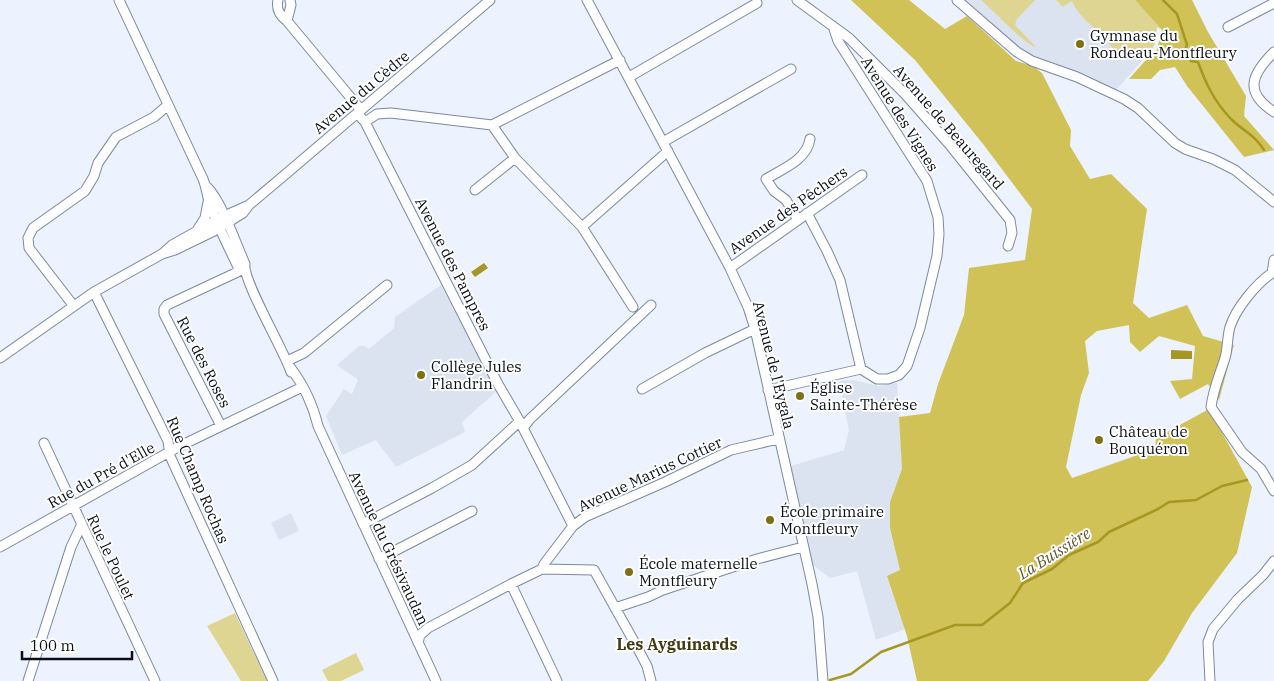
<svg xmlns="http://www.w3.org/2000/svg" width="1274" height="681" viewBox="0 0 1274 681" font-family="'IBM Plex Serif',serif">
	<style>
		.built { fill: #dbe3f0 }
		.green { fill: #ded592 }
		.forest { fill: #d1c257 }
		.water { fill: #a69723 }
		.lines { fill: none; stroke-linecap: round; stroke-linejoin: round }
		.stream { stroke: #a69723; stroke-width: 2.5 }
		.minor-casing { stroke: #7b89a2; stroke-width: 11 }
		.minor { stroke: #fff; stroke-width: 9 }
		.poi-dot { fill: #7d7111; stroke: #fff; stroke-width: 2 }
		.labels { text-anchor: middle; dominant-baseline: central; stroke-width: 4; stroke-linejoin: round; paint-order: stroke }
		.poi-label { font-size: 15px; fill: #090e17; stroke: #fff; text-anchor: start }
		.street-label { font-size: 15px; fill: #090e17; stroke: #fff }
		.water-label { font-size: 16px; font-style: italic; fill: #5c562a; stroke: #fff }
		.neighbourhood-label { font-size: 16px; font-weight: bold; fill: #3f3a0f; stroke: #fff }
	</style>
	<rect width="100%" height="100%" fill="#ecf2fe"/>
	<!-- built -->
	<path class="built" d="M 959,0 L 1127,0 L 1155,43 L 1150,52 L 1116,90 L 1023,53 Z
		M 441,285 L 497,391 L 462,422 L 465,432 L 396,467 L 376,440 L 342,455 L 326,416 L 344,389 L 352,394 L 358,380 L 337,365 L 359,346 L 364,346 L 369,349 L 394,328 L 395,317 Z
		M 854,380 L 878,386 L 897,383 L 902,469 L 890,502 L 890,528 L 900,570 L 887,577 L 905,629 L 876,640 L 857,571 L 830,578 L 813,565 L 791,466 L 844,450 L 849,430 L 839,381 Z
		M 291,513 L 299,531 L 279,540 L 271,523 Z"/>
	<!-- green -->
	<path class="green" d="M 981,0 L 1035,0 L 1017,19 L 1015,25 L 1036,47 C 1026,46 992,9 981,0 Z
		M 1056,0 L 1135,0 L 1162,30 L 1157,27 C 1156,32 1156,38 1155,43 C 1151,55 1136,64 1124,57 C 1115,52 1106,40 1099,33 C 1089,23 1077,14 1072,1 L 1063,7 Z
		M 235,613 L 267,681 L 241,681 L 207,626 Z
		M 356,653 L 364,670 L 341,681 L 328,681 L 322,670 Z"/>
	<!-- forest -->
	<path class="forest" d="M 851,0 L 909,0 L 945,29 L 967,16 L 1016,61 L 1033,66 L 1042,73 L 1071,130 L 1070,146 L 1090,179 L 1111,174 L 1147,209 L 1133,303 L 1149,318 L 1187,305 L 1203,336 L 1234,345 L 1219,400 L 1208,384 L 1180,399 L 1170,381 L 1192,379 L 1195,346 L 1159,336 L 1140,352 L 1130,342 L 1129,325 L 1097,331 L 1085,341 L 1089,373 L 1081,395 L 1066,467 L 1072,478 L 1155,449 L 1156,438 L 1209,409 L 1252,487 L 1237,553 L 1192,613 L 1164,661 L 1148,681 L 917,681 L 907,636 L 887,576 L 900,570 L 890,528 L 890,502 L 902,469 L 899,417 L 930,413 L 938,384 L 964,315 L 969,268 L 1025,260 L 1032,209 L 983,144 L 915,60 Z
		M 1135,0 L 1192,0 L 1208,32 L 1246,96 L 1244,116 L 1274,150 L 1244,157 L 1187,86 L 1175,67 L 1160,70 L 1151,79 L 1129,79 L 1145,61 L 1156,53 L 1162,30 Z"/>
	<!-- water -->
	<path class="water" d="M 484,263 L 488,268 L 475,277 L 471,272 Z
		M 1171,350 L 1192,351 L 1192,359 L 1171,359 Z"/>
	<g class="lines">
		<!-- stream -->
		<path class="stream" d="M 1163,0 L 1177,14 L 1187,45 L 1185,50 L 1191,61 L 1198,62 C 1206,84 1214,101 1231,119 C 1243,131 1254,134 1264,150
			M 830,680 L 851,674 L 881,652 L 955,625 L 982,625 L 1010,603 L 1023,583 L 1052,569 L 1069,555 L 1098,542 L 1109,532 L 1158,509 L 1169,502 L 1196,500 L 1222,486 L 1247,480"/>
		<defs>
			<path id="minor" d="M 119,0 L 203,179 C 206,186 207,194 209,202 C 217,224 228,246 238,267 L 244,269
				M 278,0 C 276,9 279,15 287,21 L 361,110
				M 587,0 L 730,268 L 748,307 L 755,329 L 812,584 L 818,617 L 823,681
				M 797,0 L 849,38 L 905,94 L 949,144 L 1010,220 L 1012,233 L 1008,246
				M 957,0 L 1017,52 L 1032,61 L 1077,77 L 1124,99 L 1138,108 L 1175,143 L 1185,149 L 1213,159 L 1235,170 L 1274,202
				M 287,21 L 291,5 L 290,0
				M 1228,27 L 1274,3
				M 1274,52 C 1252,74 1243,92 1274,112
				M 629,77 L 757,3
				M 357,113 L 365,122 L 498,384 L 519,420 L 573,526
				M 365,122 L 377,114 L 391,113 L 492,125 L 620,60
				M 492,125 L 515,158 L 582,227 L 633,307
				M 663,142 L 791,69
				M 207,187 C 222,202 236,244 245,264 C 242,280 284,350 291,372
				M 475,190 L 515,158
				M 807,213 L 827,251 L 840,280 L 861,369
				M 798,220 L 786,200 L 774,191 L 766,179 C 782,169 807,160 810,139
				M 582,227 L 668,151
				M 198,229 L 205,218 L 208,202
				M 162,254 L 175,250 L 214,231 L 243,213 L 249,205 L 287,173 L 490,0
				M 1274,260 L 1272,273 C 1256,284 1236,308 1230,327 C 1227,337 1228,348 1225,358 C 1220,374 1213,390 1211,407 L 1242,452 L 1261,469 L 1274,491
				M 730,268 L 862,175
				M 94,292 L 168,441 L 170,456 L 273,681
				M 73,305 L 29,248 L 28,238 L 33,228 L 85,191 L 94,176 L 98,163 L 116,137 L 154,117 L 168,105
				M 0,358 L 94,292 L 162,254 L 172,245 L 224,216 L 249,205
				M 287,361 L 304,353 L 387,285
				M 290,367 C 303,384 313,405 318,426 L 436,681
				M 642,389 L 705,353 L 755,329
				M 768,390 L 861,369 L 877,379 L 888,379 L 899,375 L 907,366 L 920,328 L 937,256 L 939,234 L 938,217 L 927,181 L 838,41 L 833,26
				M 221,426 L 164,314 L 164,309 L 167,305 L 244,269
				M 523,428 L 530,419 L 651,305
				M 44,443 L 155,681
				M 363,524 L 432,488 L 472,465 L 520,421
				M 0,547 L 178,447 L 298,389
				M 379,559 L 472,511
				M 542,569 L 594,570 L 637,647 L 647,666 L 651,681
				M 511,584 L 557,681
				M 615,608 L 648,597 L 663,590 L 757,559 L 803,547
				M 418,643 L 420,635 L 428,628 L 511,584 L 542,569 L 544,564 L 573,526 L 585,517 L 665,482 L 731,450 L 778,439
				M 28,681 L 71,547 L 81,526
				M 1210,681 L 1208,642 L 1213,629 L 1238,599 L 1263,575 L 1274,561"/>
		</defs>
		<!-- minor casing -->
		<use href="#minor" class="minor-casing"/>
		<!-- minor -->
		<use href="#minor" class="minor"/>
	</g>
	<!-- markers -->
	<g class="poi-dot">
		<circle cx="1080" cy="44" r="5"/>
		<circle cx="421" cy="375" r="5"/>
		<circle cx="800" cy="396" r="5"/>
		<circle cx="1099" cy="440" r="5"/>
		<circle cx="770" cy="520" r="5"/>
		<circle cx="629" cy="572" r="5"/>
	</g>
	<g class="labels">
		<!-- poi labels -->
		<g class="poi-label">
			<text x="1090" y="35">Gymnase du<tspan x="1090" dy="17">Rondeau-Montfleury</tspan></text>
			<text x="431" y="366">Collège Jules<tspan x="431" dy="17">Flandrin</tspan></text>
			<text x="810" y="387">Église<tspan x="810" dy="17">Sainte-Thérèse</tspan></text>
			<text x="1109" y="431">Château de<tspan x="1109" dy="17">Bouquéron</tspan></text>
			<text x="780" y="511">École primaire<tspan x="780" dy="17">Montfleury</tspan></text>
			<text x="639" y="563">École maternelle<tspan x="639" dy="17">Montfleury</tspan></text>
		</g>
		<!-- street labels -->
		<g class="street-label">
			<text transform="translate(361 92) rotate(-40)">Avenue du Cèdre</text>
			<text transform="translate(900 114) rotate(58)">Avenue des Vignes</text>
			<text transform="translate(949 127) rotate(49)">Avenue de Beauregard</text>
			<text transform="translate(788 210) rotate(-35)">Avenue des Pêchers</text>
			<text transform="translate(453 264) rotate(63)">Avenue des Pampres</text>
			<text transform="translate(204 362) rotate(63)">Rue des Roses</text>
			<text transform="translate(774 365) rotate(76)">Avenue de l'Eygala</text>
			<text transform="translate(650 474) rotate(-25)">Avenue Marius Cottier</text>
			<text transform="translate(101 475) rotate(-29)">Rue du Pré d'Elle</text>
			<text transform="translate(198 480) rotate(67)">Rue Champ Rochas</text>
			<text transform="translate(389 548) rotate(65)">Avenue du Grésivaudan</text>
			<text transform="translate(111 557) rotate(65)">Rue le Poulet</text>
		</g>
		<!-- water labels -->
		<g class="water-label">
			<text transform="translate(1054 553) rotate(-32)">La Buissière</text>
		</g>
		<!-- neighbourhood labels -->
		<g class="neighbourhood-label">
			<text x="677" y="644">Les Ayguinards</text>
		</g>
	</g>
	<!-- scale -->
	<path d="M22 651v8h110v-8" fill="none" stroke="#090e17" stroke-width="2.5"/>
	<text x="30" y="651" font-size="15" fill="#090e17" stroke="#ffffff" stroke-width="4" paint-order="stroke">100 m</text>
</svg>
